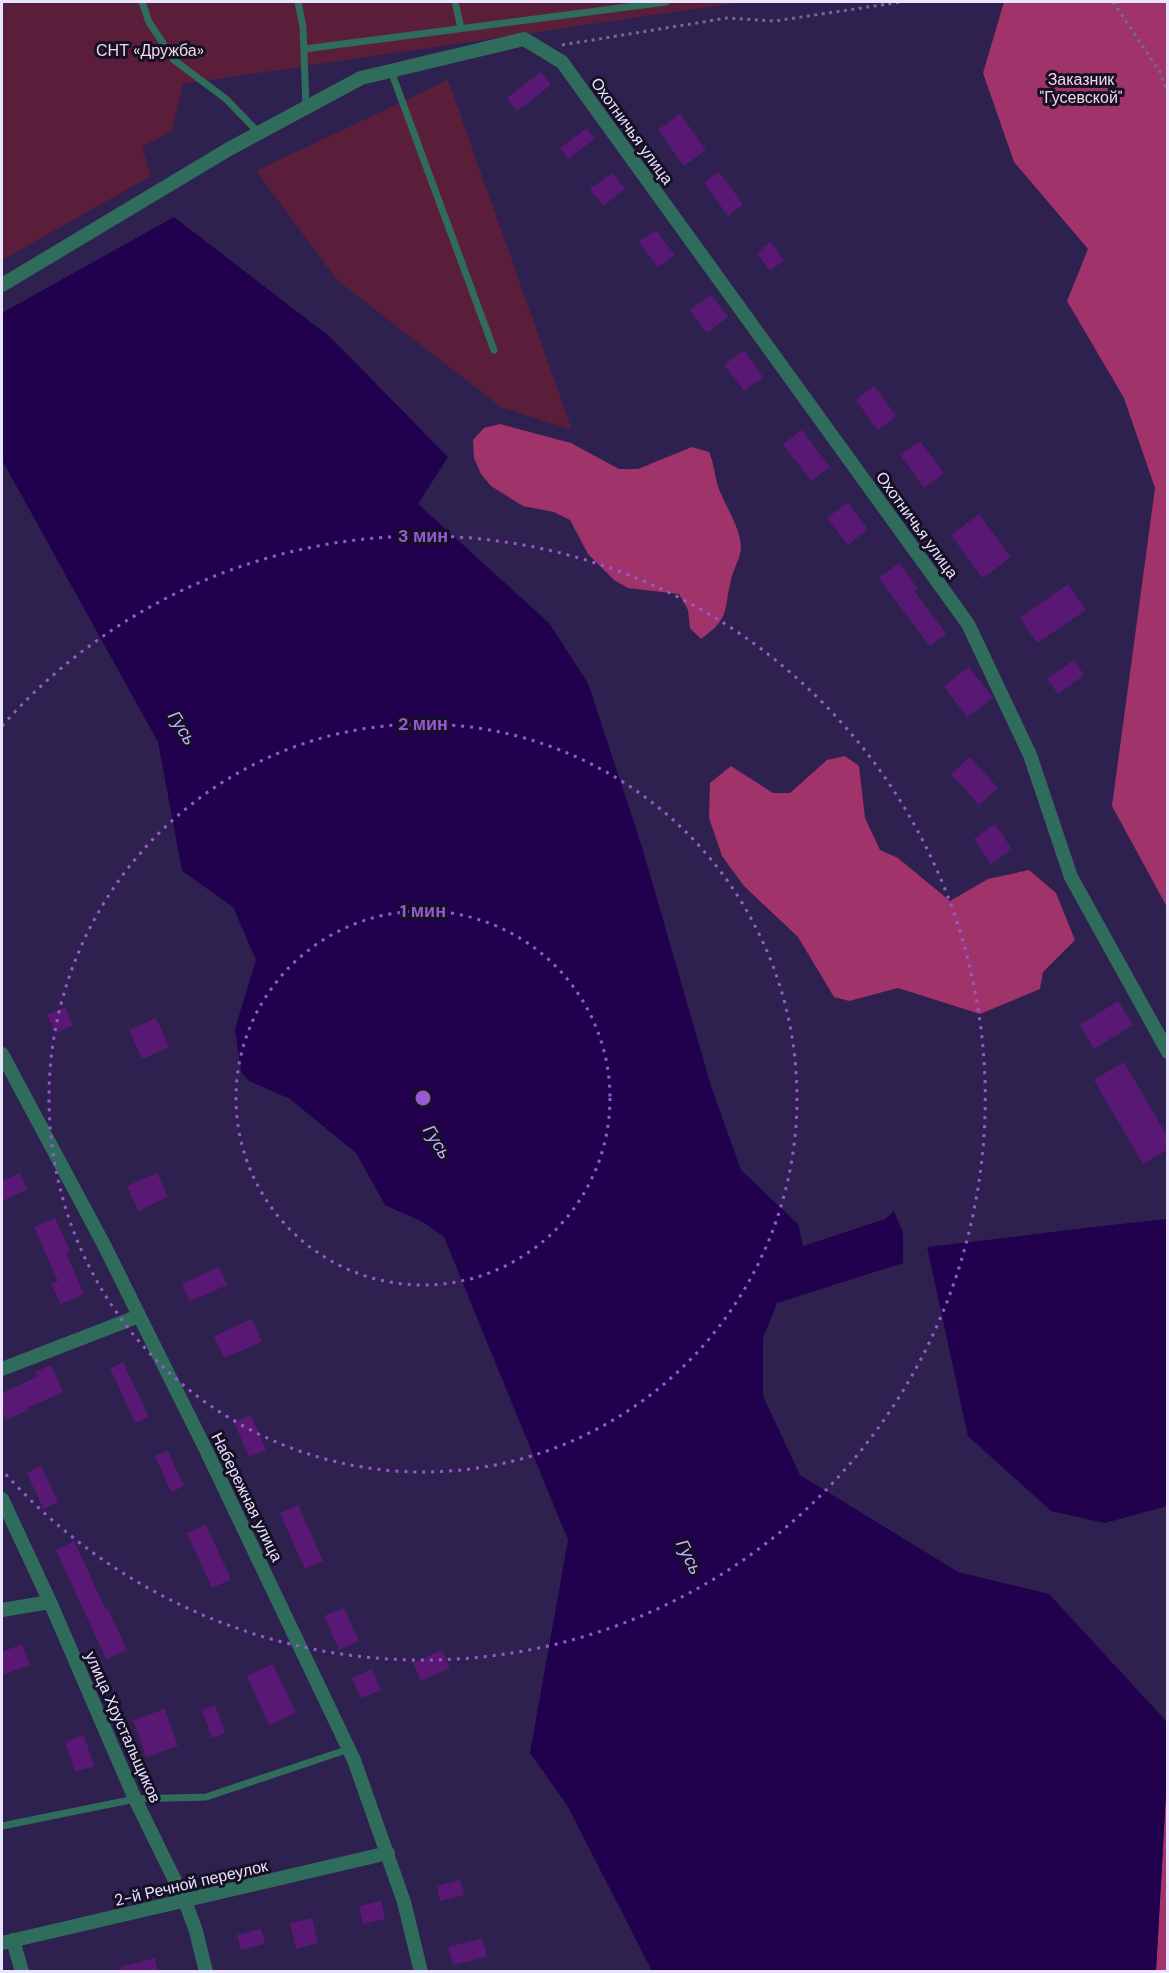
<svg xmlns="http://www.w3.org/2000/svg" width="1169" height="1973" viewBox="0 0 1169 1973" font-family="'DM Sans',sans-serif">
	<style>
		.green { fill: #5a1e3b }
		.forest { fill: #a03369 }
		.water { fill: #21014d }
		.building { fill: #5a1875 }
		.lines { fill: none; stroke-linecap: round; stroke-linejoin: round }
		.path { stroke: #736a91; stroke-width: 3; stroke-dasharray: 3 4.5; stroke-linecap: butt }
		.service { stroke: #306c5c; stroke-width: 7 }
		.minor { stroke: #306c5c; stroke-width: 14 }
		.ring { fill: none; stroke: #965ace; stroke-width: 3; stroke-dasharray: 3 6 }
		.labels { text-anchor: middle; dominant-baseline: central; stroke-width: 6; stroke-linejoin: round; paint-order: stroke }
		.park-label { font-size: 16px; fill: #f5d7e2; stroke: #151025 }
		.street-label { font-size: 16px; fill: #e8e4fd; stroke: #151025 }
		.water-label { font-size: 18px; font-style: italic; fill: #c1b1fe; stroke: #151025 }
		.centre { fill: #965ace; stroke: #151025; stroke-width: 3 }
		.ring-label { font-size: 18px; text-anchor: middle; font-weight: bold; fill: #965ace; stroke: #151025; stroke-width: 6; stroke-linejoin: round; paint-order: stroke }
	</style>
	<rect width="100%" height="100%" fill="#2e2150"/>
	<!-- green -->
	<path class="green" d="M 2,2 L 742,2 L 183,84 L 172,131 L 142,147 L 151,176 L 2,260 Z
		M 448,80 L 572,430 L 501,407 L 337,280 L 256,171 Z"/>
	<!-- forest -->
	<path class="forest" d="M 1004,2 L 1167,2 L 1167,907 L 1112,806 L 1155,488 L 1124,398 L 1067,301 L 1088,249 L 1014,162 L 983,73 Z
		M 500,424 L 571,443 L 619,469 L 638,469 L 692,447 L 709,452 C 714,464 714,471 717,483 C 723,504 741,526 741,549 C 740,559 733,570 731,580 C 723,612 731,617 701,639 L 690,628 L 688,610 L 679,594 L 628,588 L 614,580 L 588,554 L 570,520 L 554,512 L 523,506 L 491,486 L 481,474 L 474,458 L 473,440 L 484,428 Z
		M 845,756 L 859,766 L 865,818 L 880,850 L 898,858 L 950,901 L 988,879 L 1029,870 L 1056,893 L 1075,940 L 1043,972 L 1040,989 L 980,1014 L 898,988 L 849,1001 L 834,997 L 798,937 L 744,886 L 722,856 L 709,818 L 710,783 L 731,766 L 773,793 L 790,793 L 827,760 Z
		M 1167,1776 L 1167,1971 L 1156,1971 Z"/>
	<!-- water -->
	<path class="water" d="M 174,217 L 330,337 L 448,457 L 418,504 L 549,623 L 588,683 L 642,847 L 711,1086 L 741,1170 L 798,1224 L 803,1246 L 885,1219 L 894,1211 L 903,1233 L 903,1263 L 777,1303 L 763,1338 L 763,1396 L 800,1475 L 958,1572 L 1049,1594 L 1167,1722 L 1167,1776 L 1156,1971 L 652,1971 L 567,1805 L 530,1753 L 568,1540 L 444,1237 L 423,1222 L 385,1205 L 356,1153 L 290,1099 L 249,1081 L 241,1072 L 235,1029 L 256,960 L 233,907 L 182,871 L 158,742 L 2,460 L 2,313 Z
		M 1167,1219 L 1167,1506 L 1105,1523 L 1051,1511 L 968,1436 L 927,1247 C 1007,1238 1087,1227 1167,1219 Z"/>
	<!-- building -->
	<path class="building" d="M 541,72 L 551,85 L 517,111 L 507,98 Z
		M 680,114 L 706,150 L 684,166 L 658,130 Z
		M 587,128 L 595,139 L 568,159 L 560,148 Z
		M 719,172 L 743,204 L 728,216 L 704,183 Z
		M 612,173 L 625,189 L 603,206 L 590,189 Z
		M 656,230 L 675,255 L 658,267 L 639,242 Z
		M 770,242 L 784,260 L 770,271 L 757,253 Z
		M 711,295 L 728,317 L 707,333 L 690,310 Z
		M 744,350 L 763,377 L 744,391 L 724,365 Z
		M 874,386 L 896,416 L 878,430 L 856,400 Z
		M 802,430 L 830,467 L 811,481 L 783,444 Z
		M 920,441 L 944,473 L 924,488 L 900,455 Z
		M 848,502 L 868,529 L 848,545 L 827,518 Z
		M 979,514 L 1011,557 L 983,578 L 951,535 Z
		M 899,563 L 918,589 L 914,591 L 946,634 L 930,646 L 879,578 Z
		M 1068,584 L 1086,610 L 1037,643 L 1020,618 Z
		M 1074,660 L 1084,675 L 1058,694 L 1047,679 Z
		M 969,667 L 993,698 L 967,717 L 944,686 Z
		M 970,757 L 998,788 L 979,805 L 951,774 Z
		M 995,824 L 1012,849 L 991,864 L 974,839 Z
		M 1118,1001 L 1133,1025 L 1094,1049 L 1080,1025 Z
		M 65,1007 L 73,1025 L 55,1033 L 47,1015 Z
		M 156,1018 L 169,1047 L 142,1059 L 129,1030 Z
		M 1124,1062 L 1167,1136 L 1167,1150 L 1143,1164 L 1094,1080 Z
		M 20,1173 L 27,1190 L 2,1201 L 2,1181 Z
		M 157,1173 L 168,1197 L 138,1211 L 127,1186 Z
		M 55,1218 L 70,1251 L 66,1253 L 84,1294 L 61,1304 L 51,1284 L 58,1281 L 34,1227 Z
		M 219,1267 L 227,1285 L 190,1301 L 182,1284 Z
		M 252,1319 L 262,1342 L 224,1358 L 214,1336 Z
		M 123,1362 L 149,1417 L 135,1423 L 110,1368 Z
		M 51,1365 L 63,1392 L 27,1408 L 28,1410 L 6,1420 L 2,1410 L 2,1393 L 37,1377 L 35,1372 Z
		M 251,1415 L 266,1450 L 249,1457 L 234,1422 Z
		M 168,1451 L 184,1486 L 171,1492 L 155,1456 Z
		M 41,1466 L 58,1502 L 43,1509 L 27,1473 Z
		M 298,1505 L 323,1561 L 305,1569 L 280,1513 Z
		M 206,1525 L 231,1579 L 212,1588 L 187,1533 Z
		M 74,1541 L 106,1610 L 108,1609 L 127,1650 L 106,1659 L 56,1550 Z
		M 344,1608 L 359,1641 L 339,1650 L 324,1616 Z
		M 22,1644 L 30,1665 L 2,1675 L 2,1652 Z
		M 442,1650 L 450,1668 L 421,1681 L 413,1663 Z
		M 273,1664 L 296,1713 L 269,1725 L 247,1676 Z
		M 372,1669 L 381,1690 L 361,1698 L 352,1678 Z
		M 215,1705 L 225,1733 L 212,1738 L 202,1710 Z
		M 165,1709 L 178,1746 L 146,1757 L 133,1720 Z
		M 84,1735 L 94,1766 L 75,1772 L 65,1742 Z
		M 460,1880 L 464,1895 L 440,1901 L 437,1886 Z
		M 381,1901 L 385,1919 L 363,1924 L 359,1906 Z
		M 312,1918 L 318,1943 L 296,1949 L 290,1923 Z
		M 261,1929 L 265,1944 L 241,1950 L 237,1935 Z
		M 482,1938 L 487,1957 L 453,1965 L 448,1947 Z
		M 155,1958 L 158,1971 L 121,1971 L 121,1967 Z"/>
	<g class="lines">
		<!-- path -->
		<path class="path" d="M 1113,2 L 1160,72 L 1168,95
			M 562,45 L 727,18 L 775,21 L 901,2"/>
		<!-- service -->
		<path class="service" d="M 142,2 L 149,22 L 174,60 L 226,99 L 259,133
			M 298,2 L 303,27 L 306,107
			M 455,2 L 461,28
			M 304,49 L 666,2
			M 391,71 L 494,350
			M 2,1826 L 135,1799 L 206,1797 L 349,1749"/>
		<!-- minor -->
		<path class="minor" d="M 2,285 L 229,149 L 361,78 L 524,39 L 562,62 L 968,624 L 1030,755 L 1071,877 L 1168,1052
			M 2,1054 L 103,1243 L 207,1452 L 354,1760 L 404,1902 L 421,1972
			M 2,1369 L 139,1316
			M 2,1499 L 50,1602 L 135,1799 L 185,1901 L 196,1931 L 206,1972
			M 2,1610 L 50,1602
			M 13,1940 L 22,1972
			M 2,1943 L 388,1853"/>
	</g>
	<!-- distance rings -->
	<g class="ring">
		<circle cx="423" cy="1098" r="187"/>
		<circle cx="423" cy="1098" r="374"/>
		<path d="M2 726A562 562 0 1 1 2 1470"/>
	</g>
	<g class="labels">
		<!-- park labels -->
		<g class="park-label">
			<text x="150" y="50">СНТ «Дружба»</text>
			<text x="1081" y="79">Заказник<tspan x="1081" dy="18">"Гусевской"</tspan></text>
		</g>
		<!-- street labels -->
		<g class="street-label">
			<text transform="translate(632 131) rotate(54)">Охотничья улица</text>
			<text transform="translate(917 525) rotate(54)">Охотничья улица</text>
			<text transform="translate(247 1497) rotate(64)">Набережная улица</text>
			<text transform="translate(123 1727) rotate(66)">улица Хрустальщиков</text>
			<text transform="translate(191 1883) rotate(-13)">2-й Речной переулок</text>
		</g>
		<!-- water labels -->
		<g class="water-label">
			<text transform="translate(182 728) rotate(58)">Гусь</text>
			<text transform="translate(437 1142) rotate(58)">Гусь</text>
			<text transform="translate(689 1557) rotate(64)">Гусь</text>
		</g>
	</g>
	<circle cx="423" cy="1098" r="9" class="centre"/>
	<g class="ring-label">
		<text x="423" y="542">3 мин</text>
		<text x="423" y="730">2 мин</text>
		<text x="423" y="917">1 мин</text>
	</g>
	<!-- border -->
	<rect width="1169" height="1973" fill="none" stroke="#e8e4fd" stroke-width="6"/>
</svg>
